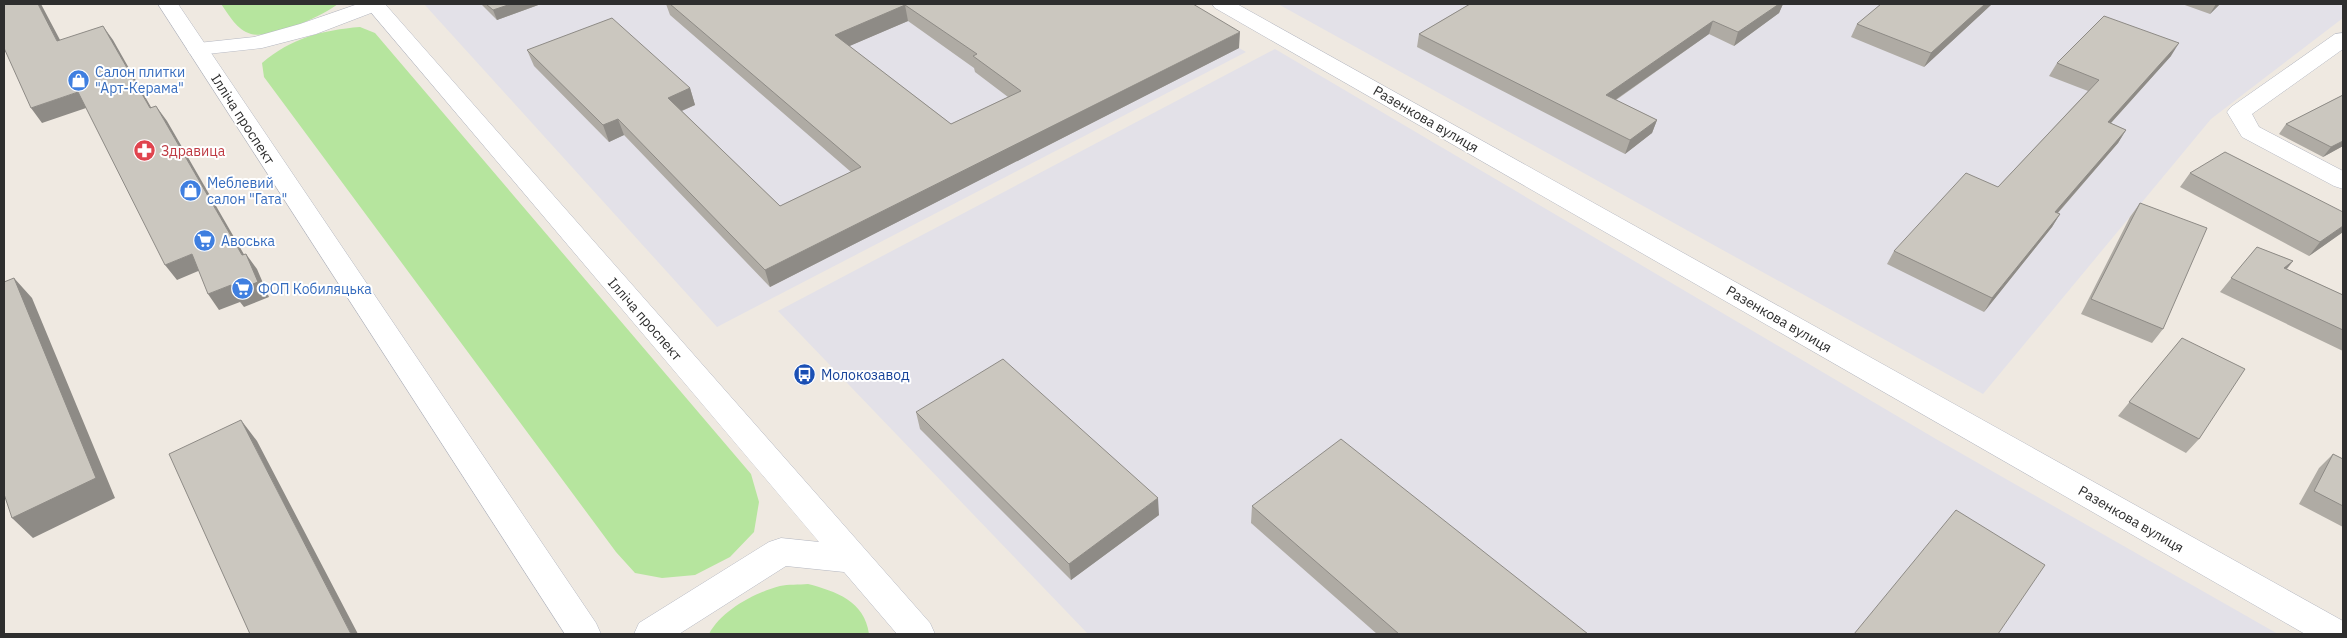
<svg xmlns="http://www.w3.org/2000/svg" width="2347" height="638" viewBox="0 0 2347 638" font-family="'IBM Plex Sans',sans-serif">
	<style>
		.industrial { fill: #e3e1e8 }
		.green { fill: #b6e59e }
		.lines { fill: none; stroke-linecap: round; stroke-linejoin: round }
		.minor-casing { stroke: #b4b7c1; stroke-width: 1 }
		.tertiary-casing { stroke: #b4b7c1; stroke-width: 1 }
		.secondary-casing { stroke: #b4b7c1; stroke-width: 1 }
		.minor { fill: #fff; fill-rule: evenodd }
		.tertiary { fill: #fff; fill-rule: evenodd }
		.secondary { fill: #fff; fill-rule: evenodd }
		.wall { fill: #afaba4; fill-rule: evenodd }
		.shaded-wall { fill: #8e8b86 }
		.building { fill: #cbc7bf; stroke: #8e8b86; fill-rule: evenodd }
		.labels { text-anchor: middle; dominant-baseline: central; stroke-width: 4; stroke-linejoin: round; paint-order: stroke }
		.shop-label { font-size: 14px; fill: #366cbe; stroke: #fff; text-anchor: start }
		.street-label { font-size: 14px; fill: #2e2e2e; stroke: #fff }
		.health-label { font-size: 14px; fill: #be3a42; stroke: #fff; text-anchor: start }
		.transit-label { font-size: 14px; fill: #164399; stroke: #fff; text-anchor: start }
	</style>
	<rect width="100%" height="100%" fill="#efe9e1"/>
	<!-- industrial -->
	<path class="industrial" d="M 424,4 L 1164,4 L 1246,52 L 717,327 Z
		M 1278,4 L 2343,4 L 2343,18 L 2211,119 L 1983,394 Z
		M 1275,49 L 1936,439 L 2278,634 L 1088,634 L 778,311 Z"/>
	<!-- green -->
	<path class="green" d="M 221,4 L 338,4 C 320,17 274,39 251,34 C 237,30 229,15 221,4 Z
		M 360,27 L 375,33 L 751,474 L 759,502 L 754,532 L 730,557 L 695,575 L 662,578 L 635,573 L 616,552 L 264,77 L 262,63 C 291,38 323,30 360,27 Z
		M 808,584 C 835,591 865,601 869,634 L 709,634 C 722,610 754,593 780,586 C 788,584 799,585 808,584 Z"/>
	<g class="lines">
		<defs>
			<path id="minor" d="M 2343,33 L 2343,49 L 2252,114 L 2259,127 L 2343,171 L 2343,189 L 2334,186 L 2242,137 L 2227,112 L 2231,107 L 2335,34 Z"/>
			<path id="tertiary" d="M 358,4 L 387,4 L 384,8 L 316,34 L 262,48 L 198,55 L 190,54 L 187,49 L 190,44 L 198,43 L 254,37 L 300,24 Z
				M 1212,4 L 1237,4 L 2343,621 L 2343,634 L 2305,634 L 1215,8 Z"/>
			<path id="secondary" d="M 158,4 L 178,4 L 596,623 L 601,634 L 565,634 Z
				M 364,4 L 385,4 L 930,623 L 935,634 L 897,634 L 844,572 L 786,566 L 679,634 L 634,634 L 639,623 L 769,542 L 781,538 L 819,542 Z"/>
		</defs>
		<!-- minor casing -->
		<use href="#minor" class="minor-casing"/>
		<!-- tertiary casing -->
		<use href="#tertiary" class="tertiary-casing"/>
		<!-- secondary casing -->
		<use href="#secondary" class="secondary-casing"/>
		<!-- minor -->
		<use href="#minor" class="minor"/>
		<!-- tertiary -->
		<use href="#tertiary" class="tertiary"/>
		<!-- secondary -->
		<use href="#secondary" class="secondary"/>
	</g>
	<!-- wall -->
	<path class="wall" d="M 481,4 L 541,4 L 497,20 Z
		M 666,4 L 1193,4 L 1239,48 L 770,287 L 624,135 L 609,142 L 534,66 L 527,50 L 690,88 L 695,105 L 682,111 L 780,206 L 851,172 L 670,15 ZM 908,21 L 974,68 L 975,72 L 1008,97 L 951,124 L 849,46 Z
		M 1468,4 L 1783,4 L 1779,13 L 1734,46 L 1709,34 L 1616,100 L 1657,120 L 1652,133 L 1625,154 L 1417,47 L 1419,34 L 1468,5 Z
		M 1992,4 L 1924,67 L 1851,37 L 1857,24 Z
		M 2182,4 L 2220,4 L 2210,14 Z
		M 2171,56 L 2111,123 L 2126,130 L 2118,143 L 2058,213 L 2060,214 L 2052,227 L 1984,312 L 1887,264 L 1894,251 L 1998,187 L 2088,91 L 2049,76 L 2057,63 Z
		M 2343,95 L 2343,146 L 2323,157 L 2279,134 L 2286,124 Z
		M 2190,173 L 2343,232 L 2309,256 L 2180,187 Z
		M 2140,203 L 2163,329 L 2152,343 L 2081,314 L 2130,217 Z
		M 2257,247 L 2293,261 L 2287,269 L 2343,295 L 2343,351 L 2220,292 Z
		M 2182,338 L 2199,439 L 2186,453 L 2118,416 Z
		M 916,412 L 1159,515 L 1071,580 L 920,429 Z
		M 2333,454 L 2343,459 L 2343,527 L 2299,504 L 2319,468 Z
		M 1252,506 L 1588,634 L 1377,634 L 1251,523 Z"/>
	<!-- shaded-wall -->
	<path class="shaded-wall" d="M 38,4 L 41,4 L 68,55 L 57,41 Z
		M 511,4 L 541,4 L 497,20 L 493,10 Z
		M 1779,4 L 1783,4 L 1779,13 L 1734,46 L 1738,32 Z
		M 1985,4 L 1992,4 L 1924,67 L 1931,53 Z
		M 2216,4 L 2220,4 L 2210,14 Z
		M 905,5 L 908,21 L 838,51 L 835,35 Z
		M 1713,21 L 1709,34 L 1602,109 L 1606,95 Z
		M 103,26 L 113,40 L 160,123 L 150,108 Z
		M 1240,32 L 1239,48 L 770,287 L 765,270 Z
		M 2179,43 L 2171,56 L 2100,135 L 2108,122 Z
		M 690,88 L 695,105 L 674,114 L 668,98 Z
		M 78,92 L 89,107 L 42,123 L 31,108 Z
		M 156,106 L 167,121 L 253,270 L 242,255 Z
		M 618,119 L 624,135 L 609,142 L 603,125 Z
		M 1657,120 L 1652,133 L 1625,154 L 1630,140 Z
		M 2126,130 L 2118,143 L 2047,225 L 2055,212 Z
		M 2343,141 L 2343,146 L 2323,157 L 2331,147 Z
		M 2060,214 L 2052,227 L 1984,312 L 1992,298 Z
		M 2343,226 L 2343,232 L 2309,256 L 2320,242 Z
		M 192,254 L 203,269 L 177,280 L 165,265 Z
		M 246,254 L 257,269 L 269,297 L 244,307 L 240,302 L 219,310 L 208,294 L 231,285 Z
		M 2293,261 L 2281,275 L 2284,268 Z
		M 14,278 L 32,298 L 115,498 L 33,538 L 12,518 Z
		M 241,420 L 257,441 L 358,634 L 351,634 Z
		M 1158,498 L 1159,515 L 1071,580 L 1069,564 Z"/>
	<!-- building -->
	<path class="building" d="M 4,4 L 38,4 L 57,41 L 103,26 L 150,108 L 156,106 L 242,255 L 246,254 L 258,282 L 233,292 L 231,285 L 208,294 L 192,254 L 165,265 L 78,92 L 31,108 L 4,48 Z
		M 486,4 L 511,4 L 493,10 Z
		M 670,4 L 1193,4 L 1240,32 L 765,270 L 618,119 L 603,125 L 527,50 L 612,18 L 690,88 L 668,98 L 780,206 L 861,167 ZM 905,5 L 977,54 L 973,56 L 1021,91 L 951,124 L 835,35 Z
		M 1470,4 L 1779,4 L 1738,32 L 1713,21 L 1606,95 L 1657,120 L 1630,140 L 1419,34 Z
		M 1881,4 L 1985,4 L 1931,53 L 1857,24 Z
		M 2104,16 L 2179,43 L 2108,122 L 2126,130 L 2055,212 L 2060,214 L 1992,298 L 1894,251 L 1966,173 L 1998,187 L 2099,80 L 2057,63 Z
		M 2343,95 L 2343,141 L 2331,147 L 2286,124 Z
		M 2225,152 L 2343,212 L 2343,226 L 2320,242 L 2190,173 Z
		M 2140,203 L 2207,228 L 2163,329 L 2091,299 Z
		M 2257,247 L 2293,261 L 2284,268 L 2343,295 L 2343,330 L 2231,278 Z
		M 14,278 L 96,478 L 12,518 L 4,494 L 4,282 Z
		M 2182,338 L 2245,369 L 2199,439 L 2129,402 Z
		M 1003,359 L 1158,498 L 1069,564 L 916,412 Z
		M 241,420 L 351,634 L 250,634 L 169,454 Z
		M 1341,439 L 1588,634 L 1399,634 L 1252,506 Z
		M 2333,454 L 2343,459 L 2343,506 L 2314,491 Z
		M 1956,510 L 2045,565 L 1998,634 L 1854,634 Z"/>
	<!-- icons -->
	<defs>
		<symbol id="shop-disc" viewBox="-11 -11 22 22"><circle r="9.5" fill="#3f7fe0" stroke="#fff"/><path d="M-5-2.5h2.3a2.7 3.5 0 0 1 5.4 0H5L5.5 6h-11ZM-1.5-2.5h3a1.5 2.3 0 0 0-3 0Z" fill="#fff"/></symbol>
		<symbol id="pharmacy-disc" viewBox="-11 -11 22 22"><circle r="9.5" fill="#e0444e" stroke="#fff"/><path d="M-2-6h4v4h4v4h-4v4h-4v-4h-4v-4h4Z" fill="#fff"/></symbol>
		<symbol id="supermarket-disc" viewBox="-11 -11 22 22"><circle r="9.5" fill="#3f7fe0" stroke="#fff"/><path d="M-6-5.5h2.5l.6 2H6L4.5 2H-2.5L-4.4-4H-6ZM-1.5 3.2a1.3 1.3 0 1 0 .1 0ZM3 3.2a1.3 1.3 0 1 0 .1 0Z" fill="#fff"/></symbol>
		<symbol id="bus-disc" viewBox="-11 -11 22 22"><circle r="9.5" fill="#1a4fb4" stroke="#fff"/><path d="M-5-6H5V4H4V6H2V4H-2V6H-4V4H-5ZM-3.5-4V0h7V-4ZM-3.5 1.2v1.5H-2V1.2ZM2 1.2v1.5H3.5V1.2Z" fill="#fff"/></symbol>
	</defs>
	<g fill-rule="evenodd">
		<use href="#shop-disc" x="66" y="68" width="25" height="25"/>
		<use href="#pharmacy-disc" x="132" y="138" width="25" height="25"/>
		<use href="#shop-disc" x="178" y="178" width="25" height="25"/>
		<use href="#supermarket-disc" x="192" y="228" width="25" height="25"/>
		<use href="#supermarket-disc" x="230" y="276" width="25" height="25"/>
		<use href="#bus-disc" x="792" y="362" width="25" height="25"/>
	</g>
	<g class="labels">
		<!-- shop labels -->
		<g class="shop-label">
			<text x="95" y="72">Салон плитки<tspan x="95" dy="16">"Арт-Керама"</tspan></text>
			<text x="207" y="183">Меблевий<tspan x="207" dy="16">салон "Гата"</tspan></text>
			<text x="221" y="241">Авоська</text>
			<text x="258" y="289">ФОП Кобиляцька</text>
		</g>
		<!-- street labels -->
		<g class="street-label">
			<text transform="translate(243 119) rotate(57)">Ілліча проспект</text>
			<text transform="translate(1426 119) rotate(30)">Разенкова вулиця</text>
			<text transform="translate(645 319) rotate(49)">Ілліча проспект</text>
			<text transform="translate(1779 319) rotate(30)">Разенкова вулиця</text>
			<text transform="translate(2131 519) rotate(30)">Разенкова вулиця</text>
		</g>
		<!-- health labels -->
		<g class="health-label">
			<text x="161" y="151">Здравица</text>
		</g>
		<!-- transit labels -->
		<g class="transit-label">
			<text x="821" y="375">Молокозавод</text>
		</g>
	</g>
	<!-- border -->
	<rect width="2347" height="638" fill="none" stroke="#2e2e2e" stroke-width="10"/>
</svg>
